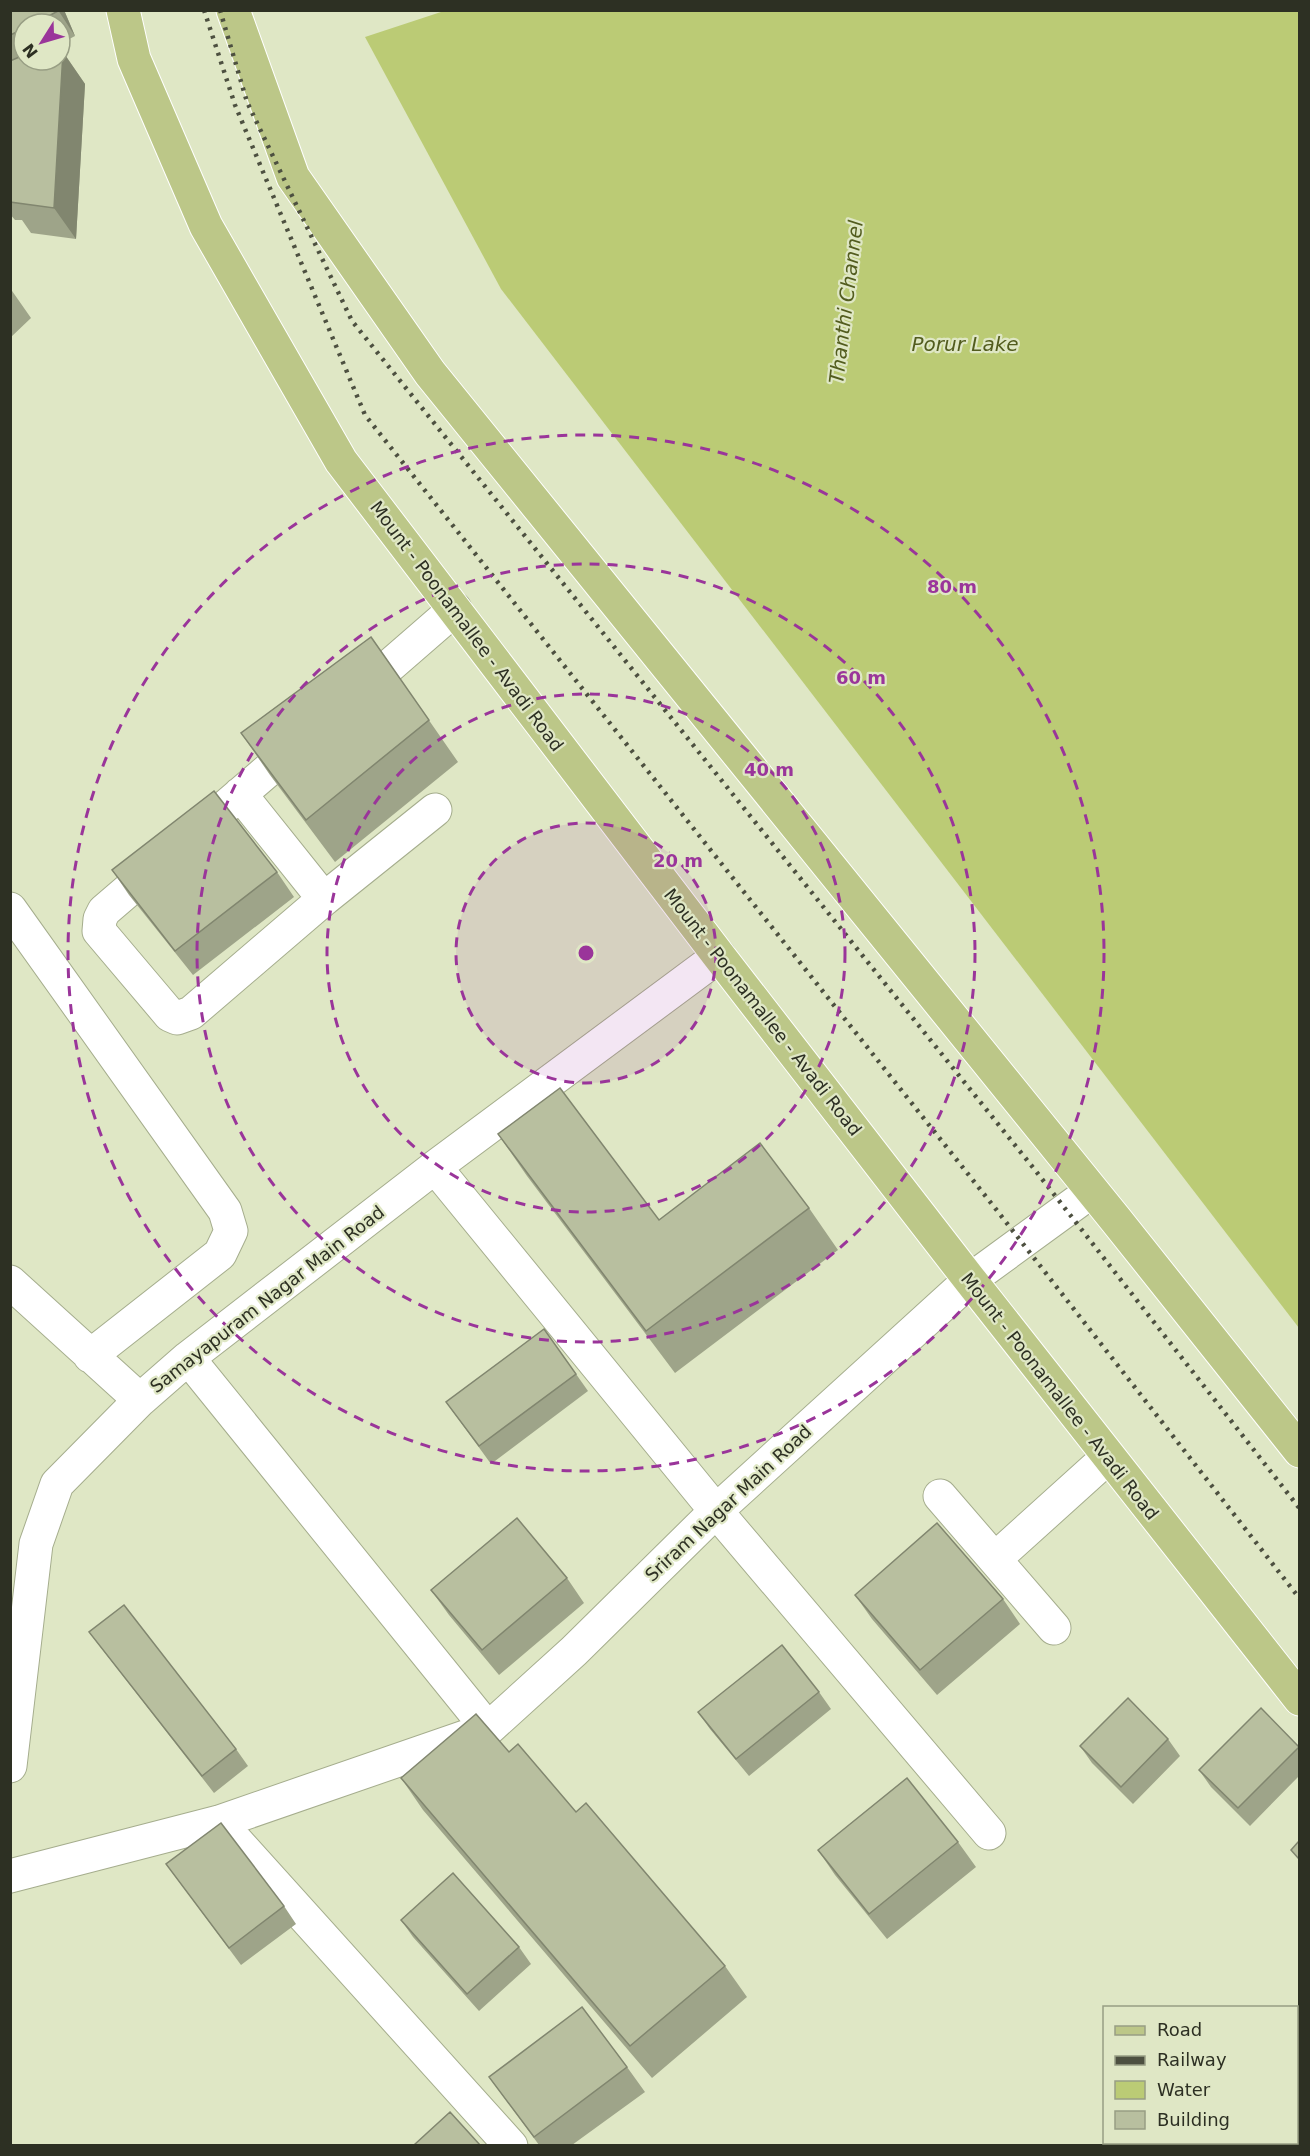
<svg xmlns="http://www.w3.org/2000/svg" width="1310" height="2156" viewBox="0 0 1310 2156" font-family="'DejaVu Sans',sans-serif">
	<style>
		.water { fill: #bbcb75 }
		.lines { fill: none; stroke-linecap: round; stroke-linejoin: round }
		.minor-casing { stroke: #a5ad8d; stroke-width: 35 }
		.major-casing { stroke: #fff; stroke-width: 35 }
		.minor { stroke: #fff; stroke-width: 33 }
		.major { stroke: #bcc788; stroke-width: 33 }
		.rail { stroke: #4d5040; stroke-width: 4.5; stroke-dasharray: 3 6; stroke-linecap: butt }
		.wall { fill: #9ea489 }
		.shaded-wall { fill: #81866f }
		.building { fill: #b8bf9f; stroke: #81866f; stroke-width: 1.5 }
		.ring { fill: none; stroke: #9a359a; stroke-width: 3; stroke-dasharray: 10 8 }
		.labels { text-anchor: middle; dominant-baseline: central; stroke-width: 4.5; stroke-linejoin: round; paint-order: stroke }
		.street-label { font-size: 18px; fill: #2d3023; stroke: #dfe7c5 }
		.water-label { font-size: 20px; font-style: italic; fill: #525c1e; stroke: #dfe7c5 }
		.centre { fill: #9a359a; stroke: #dfe7c5; stroke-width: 3 }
		.ring-label { font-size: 18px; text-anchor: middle; font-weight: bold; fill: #9a359a; stroke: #dfe7c5; stroke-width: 4.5; stroke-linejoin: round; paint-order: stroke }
	</style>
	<rect width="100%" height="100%" fill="#dfe7c5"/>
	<!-- water -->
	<path class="water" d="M 444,11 L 1299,11 L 1299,1328 L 501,289 L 365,37 Z"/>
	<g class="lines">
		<defs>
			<path id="minor" d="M 356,695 L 455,609
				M 301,742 L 104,911 L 100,919 L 99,931 L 170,1015 L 177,1018 L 191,1013 L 324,899 L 435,810
				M 240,794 L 324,899
				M 10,909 L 225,1211 L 231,1231 L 220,1254 L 90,1356
				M 435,1167 L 716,1511 L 989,1833
				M 10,1282 L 140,1400
				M 940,1496 L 1054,1628
				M 995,1559 L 1108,1457
				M 488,1729 L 574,1651 L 716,1511 L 970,1280 L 1092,1191
				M 10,1766 L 36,1544 L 57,1484 L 140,1400 L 188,1358 L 435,1167 L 719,956
				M 219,1822 L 511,2146
				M 10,1876 L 219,1822 L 488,1729 L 188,1358"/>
			<path id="major" d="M 123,10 L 134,59 L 206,226 L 341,461 L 719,956 L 970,1280 L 1300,1699
				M 233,10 L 293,177 L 430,373 L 1116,1220 L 1300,1451"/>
		</defs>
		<!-- minor casing -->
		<use href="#minor" class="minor-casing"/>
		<!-- major casing -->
		<use href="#major" class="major-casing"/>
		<!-- minor -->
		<use href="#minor" class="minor"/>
		<!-- major -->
		<use href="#major" class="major"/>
		<!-- rail -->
		<path class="rail" d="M 204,10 L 235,105 L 365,415 L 995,1208 L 1300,1599
			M 220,10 L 247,102 L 352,321 L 1035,1170 L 1300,1509"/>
	</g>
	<!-- wall -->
	<path class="wall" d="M 10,10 L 64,10 L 75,36 L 60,44 L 60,24 L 24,24 L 24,60 L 63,52 L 85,84 L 76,239 L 31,233 L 22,220 L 15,220 L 10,214 Z
		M 10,288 L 31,318 L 10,338 Z
		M 371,637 L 458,762 L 335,862 L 270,775 L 241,733 Z
		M 112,870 L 277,872 L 294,897 L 193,975 L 129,895 Z
		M 498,1134 L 659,1220 L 809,1208 L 838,1250 L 675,1373 L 527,1176 Z
		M 576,1374 L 588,1391 L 491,1464 L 446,1402 Z
		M 567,1578 L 584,1603 L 499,1675 L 449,1615 L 431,1590 Z
		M 855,1595 L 1003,1599 L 1020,1624 L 937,1695 L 872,1619 Z
		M 89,1632 L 236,1749 L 248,1766 L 214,1793 L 102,1649 Z
		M 819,1692 L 831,1709 L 749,1776 L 710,1729 L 698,1712 Z
		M 1168,1739 L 1180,1756 L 1133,1804 L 1092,1763 L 1080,1746 Z
		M 1299,1747 L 1299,1776 L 1250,1826 L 1211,1787 L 1199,1770 Z
		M 509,1752 L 576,1812 L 725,1966 L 747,1997 L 652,2078 L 423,1810 L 401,1778 Z
		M 958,1842 L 976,1867 L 887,1939 L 835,1875 L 818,1850 Z
		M 166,1864 L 284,1906 L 296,1924 L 241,1965 Z
		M 401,1920 L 519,1947 L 531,1964 L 479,2011 L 413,1937 Z
		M 627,2067 L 645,2092 L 572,2145 L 539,2145 L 489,2077 Z"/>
	<!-- shaded-wall -->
	<path class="shaded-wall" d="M 58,10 L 64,10 L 75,36 Z
		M 63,52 L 85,84 L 76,239 L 54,208 Z"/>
	<!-- building -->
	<path class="building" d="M 10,10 L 58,10 L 58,11 L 34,24 L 24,24 L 24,29 L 10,35 Z
		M 60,50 L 63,52 L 54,208 L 10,202 L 10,61 L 24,55 L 24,60 L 60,60 Z
		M 371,637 L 429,720 L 306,820 L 241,733 Z
		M 214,791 L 277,872 L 175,951 L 112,870 Z
		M 560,1088 L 659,1220 L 760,1143 L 809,1208 L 646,1331 L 498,1134 Z
		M 544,1329 L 576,1374 L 479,1446 L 446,1402 Z
		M 517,1518 L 567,1578 L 482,1650 L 431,1590 Z
		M 937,1523 L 1003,1599 L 920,1670 L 855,1595 Z
		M 124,1605 L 236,1749 L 202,1776 L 89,1632 Z
		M 782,1645 L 819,1692 L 736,1759 L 698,1712 Z
		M 1128,1698 L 1168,1739 L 1121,1787 L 1080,1746 Z
		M 1261,1708 L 1299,1747 L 1238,1808 L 1199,1770 Z
		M 476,1714 L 509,1752 L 518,1744 L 576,1812 L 586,1803 L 725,1966 L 630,2046 L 401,1778 Z
		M 907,1778 L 958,1842 L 869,1914 L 818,1850 Z
		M 221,1823 L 284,1906 L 229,1948 L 166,1864 Z
		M 1299,1841 L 1299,1859 L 1291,1850 Z
		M 453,1873 L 519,1947 L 467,1994 L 401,1920 Z
		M 582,2007 L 627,2067 L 534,2137 L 489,2077 Z
		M 450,2112 L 480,2145 L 414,2145 Z"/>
	<!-- distance rings -->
	<circle cx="586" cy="953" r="130" fill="#9a359a" fill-opacity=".12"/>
	<g class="ring">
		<circle cx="586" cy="953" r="130"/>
		<circle cx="586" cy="953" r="259"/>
		<circle cx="586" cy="953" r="389"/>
		<circle cx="586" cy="953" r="518"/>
	</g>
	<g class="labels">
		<!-- street labels -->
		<g class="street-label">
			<text transform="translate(467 626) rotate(53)">Mount - Poonamallee - Avadi Road</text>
			<text transform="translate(763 1012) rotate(52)">Mount - Poonamallee - Avadi Road</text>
			<text transform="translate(267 1299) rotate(-38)">Samayapuram Nagar Main Road</text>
			<text transform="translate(1060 1396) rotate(52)">Mount - Poonamallee - Avadi Road</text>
			<text transform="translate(728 1503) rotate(-43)">Sriram Nagar Main Road</text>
		</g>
		<!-- water labels -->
		<g class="water-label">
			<text transform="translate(846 302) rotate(-83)">Thanthi Channel</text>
			<text x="965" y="344">Porur Lake</text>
		</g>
	</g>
	<circle cx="586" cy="953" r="9" class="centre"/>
	<g class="ring-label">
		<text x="952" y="593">80 m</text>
		<text x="861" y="684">60 m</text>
		<text x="769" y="776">40 m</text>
		<text x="678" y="867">20 m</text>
	</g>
	<!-- border -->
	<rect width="1310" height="2156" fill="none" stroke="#2d3023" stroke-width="24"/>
	<!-- legend -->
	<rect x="1103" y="2006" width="195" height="138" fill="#dfe7c5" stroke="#989e84" stroke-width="1.5"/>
	<rect x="1115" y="2026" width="30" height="9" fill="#bcc788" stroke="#989e84" stroke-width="1.5"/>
	<text x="1157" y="2036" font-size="18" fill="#2d3023">Road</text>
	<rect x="1115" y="2056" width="30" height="9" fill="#4d5040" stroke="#989e84" stroke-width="1.5"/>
	<text x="1157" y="2066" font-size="18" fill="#2d3023">Railway</text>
	<rect x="1115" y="2081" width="30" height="18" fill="#bbcb75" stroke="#989e84" stroke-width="1.5"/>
	<text x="1157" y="2096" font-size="18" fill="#2d3023">Water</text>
	<rect x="1115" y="2111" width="30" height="18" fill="#b8bf9f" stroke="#989e84" stroke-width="1.5"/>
	<text x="1157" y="2126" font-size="18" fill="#2d3023">Building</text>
	<!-- north arrow -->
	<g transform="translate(42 42) rotate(233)"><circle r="28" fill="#dfe7c5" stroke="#989e84" stroke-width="1.5"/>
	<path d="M0-4.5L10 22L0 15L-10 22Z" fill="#9a359a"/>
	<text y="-9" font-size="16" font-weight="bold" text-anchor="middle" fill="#2d3023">N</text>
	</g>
</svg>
